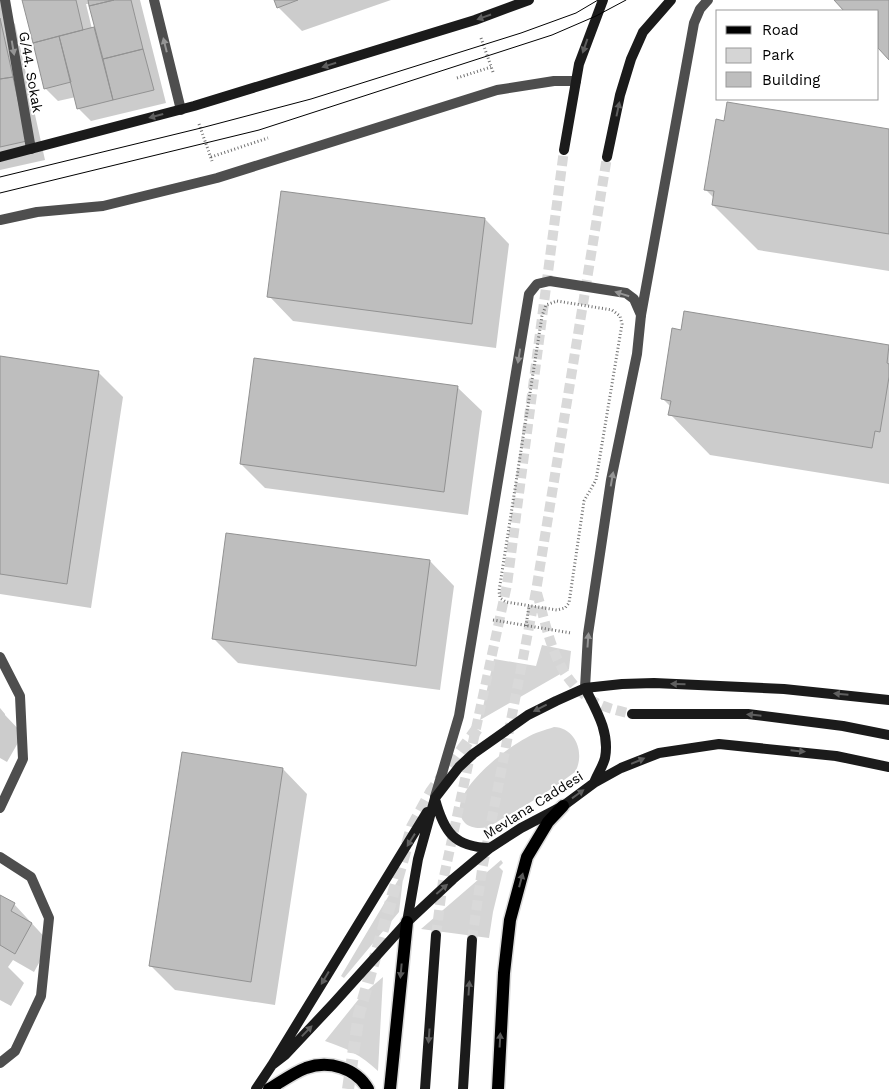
<svg xmlns="http://www.w3.org/2000/svg" width="889" height="1089" viewBox="0 0 889 1089" font-family="'Work Sans',sans-serif">
	<style>
		.green { fill: #d5d5d5 }
		.shadow { fill: #0003; fill-rule: evenodd }
		.building { fill: #bebebe; stroke: #929292 }
		.lines { fill: none; stroke-linecap: round; stroke-linejoin: round }
		.secondary-tunnel { stroke: #d9d9d9; stroke-width: 10; stroke-dasharray: 10 5; stroke-linecap: butt }
		.primary-tunnel { stroke: #d9d9d9; stroke-width: 12; stroke-dasharray: 12 6; stroke-linecap: butt }
		.primary-casing { stroke: #dbdbdb; stroke-width: 15 }
		.path { stroke: #707070; stroke-width: 3; stroke-dasharray: 1 2.5; stroke-linecap: butt }
		.service { stroke: #4e4e4e; stroke-width: 10 }
		.pedestrian { stroke: #4e4e4e; stroke-width: 10 }
		.minor { stroke: #4e4e4e; stroke-width: 10 }
		.secondary { stroke: #1b1b1b; stroke-width: 10 }
		.primary { stroke: #000; stroke-width: 12 }
		.tram { stroke: #000; stroke-width: 1 }
		.oneway { fill: #5f5f5f }
		.oneway2 { fill: #959595 }
		.oneway3 { fill: #595959 }
		.labels { text-anchor: middle; dominant-baseline: central; stroke-width: 4; stroke-linejoin: round; paint-order: stroke }
		.street-label { font-size: 14px; fill: #000; stroke: #fff }
	</style>
	<rect width="100%" height="100%" fill="#fff"/>
	<!-- green -->
	<path class="green" d="M 542,645 L 571,651 L 569,669 L 480,720 L 494,659 L 536,666 Z
		M 554,727 C 577,728 585,755 575,772 C 554,788 530,803 507,816 C 501,819 493,825 487,827 C 480,829 470,828 465,823 C 441,797 505,749 526,738 C 534,733 545,730 554,727 Z
		M 501,860 L 503,863 L 499,867 L 503,871 L 493,912 L 489,938 L 421,929 Z
		M 404,870 L 399,912 L 344,978 L 341,976 Z
		M 383,977 L 378,1071 C 361,1055 346,1048 325,1041 L 362,995 Z"/>
	<!-- shadow -->
	<path class="shadow" d="M 0,0 L 5,0 L 9,18 L 15,24 L 45,160 L 0,170 Z
		M 23,0 L 140,0 L 166,103 L 91,121 L 79,109 L 76,97 L 58,101 L 45,88 ZM 86,4 L 90,4 L 96,28 L 92,29 Z
		M 275,0 L 391,0 L 302,31 L 278,7 Z
		M 835,0 L 889,0 L 889,58 L 878,46 L 878,11 L 846,11 Z
		M 889,130 L 889,271 L 758,250 L 713,205 L 714,198 L 705,189 Z
		M 282,192 L 485,219 L 509,244 L 496,348 L 293,321 L 269,296 Z
		M 685,313 L 889,346 L 889,484 L 710,455 L 670,414 L 671,407 L 662,398 L 682,331 Z
		M 0,357 L 99,373 L 123,397 L 91,608 L 0,594 Z
		M 457,387 L 482,411 L 468,515 L 265,488 L 241,464 Z
		M 430,561 L 454,586 L 440,690 L 238,663 L 214,639 Z
		M 0,708 L 5,714 L 5,715 L 23,734 L 7,762 L 0,758 Z
		M 183,754 L 283,769 L 307,794 L 275,1005 L 175,990 L 150,965 Z
		M 0,896 L 14,904 L 50,943 L 34,972 L 13,960 L 8,967 L 24,983 L 11,1006 L 0,1000 Z"/>
	<!-- building -->
	<path class="building" d="M 22,0 L 76,0 L 83,30 L 33,43 Z
		M 88,0 L 114,0 L 89,6 Z
		M 114,0 L 131,0 L 143,49 L 103,59 L 89,6 Z
		M 274,0 L 298,0 L 277,8 Z
		M 834,0 L 889,0 L 889,60 L 878,48 L 878,11 L 844,11 Z
		M 0,18 L 13,77 L 0,79 Z
		M 94,27 L 113,100 L 77,109 L 59,36 Z
		M 59,36 L 71,82 L 44,89 L 33,43 Z
		M 143,49 L 154,90 L 113,100 L 103,59 Z
		M 13,77 L 27,141 L 0,147 L 0,79 Z
		M 727,102 L 889,129 L 889,234 L 712,205 L 714,191 L 704,190 L 716,119 L 724,121 Z
		M 281,191 L 485,218 L 472,324 L 267,297 Z
		M 684,311 L 889,345 L 887,363 L 889,364 L 889,377 L 880,432 L 875,431 L 872,448 L 668,415 L 671,401 L 661,399 L 672,328 L 681,330 Z
		M 0,356 L 99,371 L 67,584 L 0,574 Z
		M 254,358 L 458,386 L 444,492 L 240,464 Z
		M 226,533 L 430,560 L 416,666 L 212,639 Z
		M 182,752 L 283,768 L 251,982 L 149,966 Z
		M 0,895 L 15,903 L 11,911 L 32,923 L 15,954 L 0,945 Z"/>
	<g class="lines">
		<!-- secondary-tunnel -->
		<path class="secondary-tunnel" d="M 537,593 C 547,628 554,673 586,696 C 599,707 616,710 632,714
			M 436,935 L 443,881 L 507,585 L 564,150
			M 472,940 L 482,870 L 536,591 L 607,157"/>
		<!-- primary-tunnel -->
		<path class="primary-tunnel" d="M 348,1089 L 359,1014 L 412,827 L 431,792 L 477,729"/>
		<defs>
			<path id="primary" d="M 269,1089 C 281,1082 293,1073 306,1068 C 329,1060 356,1068 368,1089
				M 390,1089 L 407,922
				M 498,1089 L 504,973 L 510,920 L 527,857 L 548,822 L 563,806"/>
		</defs>
		<!-- primary casing -->
		<use href="#primary" class="primary-casing"/>
		<!-- path -->
		<path class="path" d="M 481,38 L 493,72
			M 457,78 L 491,67
			M 199,124 L 212,161
			M 211,157 L 268,138
			M 557,301 L 612,310 L 620,316 L 622,324 L 596,480 L 584,501 L 569,603 L 565,608 L 557,610 L 506,602 L 500,598 L 499,591 L 542,316 L 546,305 Z
			M 493,620 L 571,633
			M 526,626 L 529,606"/>
		<!-- service -->
		<path class="service" d="M 0,220 L 37,212 L 103,206 L 217,178 L 497,90 L 554,81 L 576,81
			M 641,315 L 694,23 L 700,9 L 708,0
			M 0,657 L 20,696 L 23,759 L 0,808
			M 0,857 L 31,877 L 49,918 L 41,996 L 15,1051 L 0,1063"/>
		<!-- pedestrian -->
		<path class="pedestrian" d="M 435,797 L 459,716 L 529,294 L 537,284 L 550,281 L 626,293 L 634,299 L 641,315 L 637,354 L 611,480 L 588,634 L 585,688"/>
		<!-- minor -->
		<path class="minor" d="M 5,0 L 31,149
			M 154,0 L 181,110"/>
		<!-- secondary -->
		<path class="secondary" d="M 564,150 L 579,64 L 603,0
			M 0,157 L 194,106 L 475,20 L 529,0
			M 607,157 L 620,95 L 631,59 L 643,32 L 671,0
			M 585,688 C 596,710 610,732 605,758 C 603,766 597,775 594,783
			M 632,714 L 748,714 L 843,726 L 889,735
			M 435,799 C 444,832 454,847 490,848
			M 407,922 L 418,859 L 435,798 L 459,767 L 473,754 L 528,715 L 556,701 L 585,688 L 622,684 L 654,683 L 784,689 L 889,700
			M 272,1065 L 285,1055 L 333,1004 L 407,922 L 453,879 L 490,848 L 521,828 L 563,806 L 594,783 L 621,768 L 659,753 L 719,744 L 836,756 L 889,767
			M 256,1089 L 272,1065 L 427,812
			M 425,1089 L 436,935
			M 463,1089 L 472,940"/>
		<!-- primary -->
		<use href="#primary" class="primary"/>
		<!-- tram -->
		<path class="tram" d="M 0,177 L 201,128 L 311,99 L 521,33 L 576,13 L 598,0
			M 0,193 L 259,130 L 552,35 L 596,16 L 626,0"/>
	</g>
	<!-- one-way arrows -->
	<defs><path id="oneway-solid" d="M-6-.8H1V-3.2L6.5 0L1 3.2V.8H-6Z" transform="scale(1.25)"/></defs>
	<g class="oneway">
		<use href="#oneway-solid" transform="translate(484 17) rotate(161)"/>
		<use href="#oneway-solid" transform="translate(585 46) rotate(109)"/>
		<use href="#oneway-solid" transform="translate(329 65) rotate(163)"/>
		<use href="#oneway-solid" transform="translate(618 109) rotate(-78)"/>
		<use href="#oneway-solid" transform="translate(156 116) rotate(165)"/>
		<use href="#oneway-solid" transform="translate(678 684) rotate(-178)"/>
		<use href="#oneway-solid" transform="translate(841 694) rotate(-175)"/>
		<use href="#oneway-solid" transform="translate(540 708) rotate(153)"/>
		<use href="#oneway-solid" transform="translate(754 715) rotate(-174)"/>
		<use href="#oneway-solid" transform="translate(798 751) rotate(6)"/>
		<use href="#oneway-solid" transform="translate(638 761) rotate(-23)"/>
		<use href="#oneway-solid" transform="translate(578 794) rotate(-36)"/>
		<use href="#oneway-solid" transform="translate(411 840) rotate(122)"/>
		<use href="#oneway-solid" transform="translate(442 889) rotate(-41)"/>
		<use href="#oneway-solid" transform="translate(325 978) rotate(121)"/>
		<use href="#oneway-solid" transform="translate(469 988) rotate(-86)"/>
		<use href="#oneway-solid" transform="translate(307 1031) rotate(-46)"/>
		<use href="#oneway-solid" transform="translate(429 1036) rotate(94)"/>
	</g>
	<g class="oneway2">
		<use href="#oneway-solid" transform="translate(165 45) rotate(-104)"/>
		<use href="#oneway-solid" transform="translate(13 48) rotate(80)"/>
		<use href="#oneway-solid" transform="translate(622 294) rotate(-163)"/>
		<use href="#oneway-solid" transform="translate(519 356) rotate(99)"/>
		<use href="#oneway-solid" transform="translate(612 479) rotate(-80)"/>
		<use href="#oneway-solid" transform="translate(588 640) rotate(-86)"/>
	</g>
	<g class="oneway3">
		<use href="#oneway-solid" transform="translate(521 880) rotate(-75)"/>
		<use href="#oneway-solid" transform="translate(401 971) rotate(95)"/>
		<use href="#oneway-solid" transform="translate(500 1040) rotate(-87)"/>
	</g>
	<g class="labels">
		<!-- street labels -->
		<g class="street-label">
			<text transform="translate(31 72) rotate(80)">G/44. Sokak</text>
			<text transform="translate(533 805) rotate(-32)">Mevlana Caddesi</text>
		</g>
	</g>
	<!-- legend -->
	<rect x="716" y="10" width="162" height="90" fill="#ffffff" stroke="#999999"/>
	<rect x="726" y="26" width="25" height="8" fill="#000000" stroke="#999999"/>
	<text x="762" y="35" font-size="15" fill="#000000">Road</text>
	<rect x="726" y="48" width="25" height="15" fill="#d5d5d5" stroke="#999999"/>
	<text x="762" y="60" font-size="15" fill="#000000">Park</text>
	<rect x="726" y="72" width="25" height="15" fill="#bebebe" stroke="#999999"/>
	<text x="762" y="85" font-size="15" fill="#000000">Building</text>
</svg>
